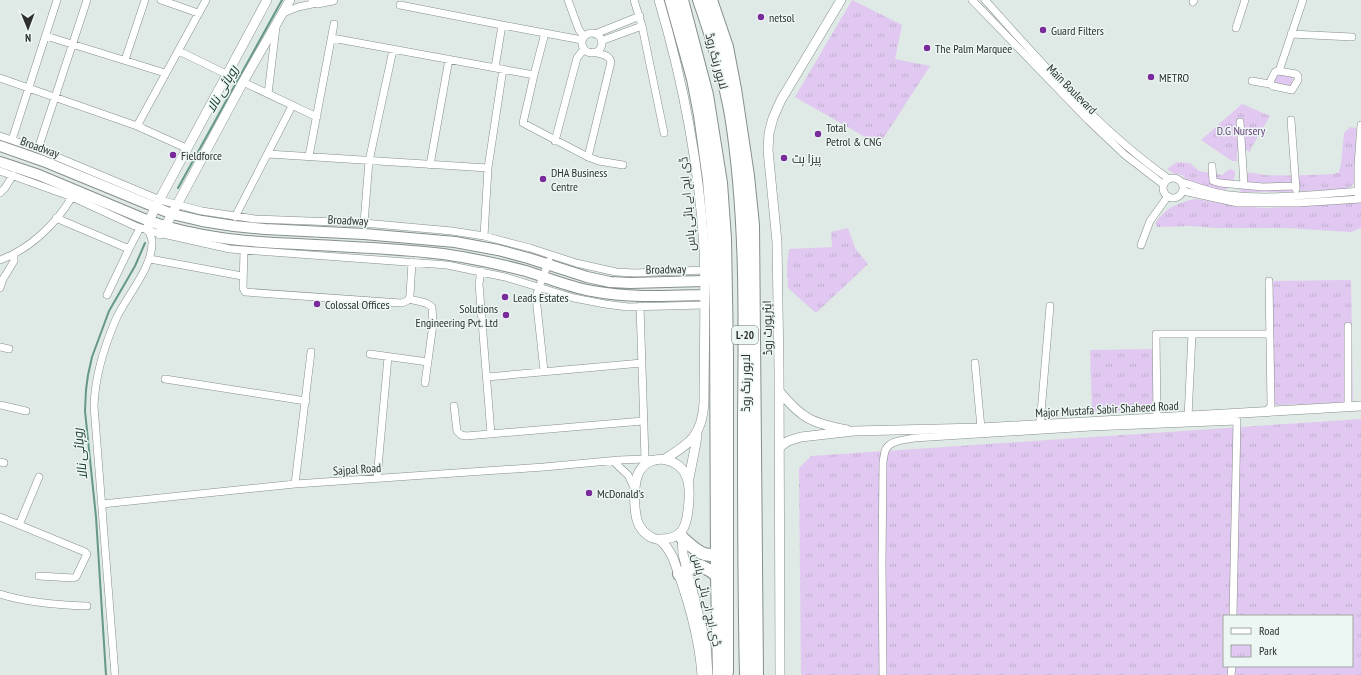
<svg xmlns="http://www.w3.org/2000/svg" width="1361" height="675" viewBox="0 0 1361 675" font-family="'PT Sans Narrow',Cairo,sans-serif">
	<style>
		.grass { fill: #e1c8f0 }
		.park { fill: url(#park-tufts); fill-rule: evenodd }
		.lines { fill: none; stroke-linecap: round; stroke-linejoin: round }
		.stream { stroke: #659888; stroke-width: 2 }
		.street-casing { stroke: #858f8b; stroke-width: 8 }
		.secondary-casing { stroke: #858f8b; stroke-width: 10 }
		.primary-casing { stroke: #858f8b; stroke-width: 12 }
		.highway-casing { stroke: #858f8b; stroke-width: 14 }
		.street { stroke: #fff; stroke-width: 7 }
		.secondary { stroke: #fff; stroke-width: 9 }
		.primary { stroke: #fff; stroke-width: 10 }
		.highway { stroke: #fff; stroke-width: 12 }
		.poi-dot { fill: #792a9b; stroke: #ecf6f3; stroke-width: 1.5 }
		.labels { text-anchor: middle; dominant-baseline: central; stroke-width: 3; stroke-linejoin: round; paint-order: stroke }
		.shield { fill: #ecf6f3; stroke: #666b6a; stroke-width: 1 }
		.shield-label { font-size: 11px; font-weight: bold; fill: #2d302f }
		.poi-label { font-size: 12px; fill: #2d302f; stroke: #ecf6f3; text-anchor: start }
		.street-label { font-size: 12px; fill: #2d302f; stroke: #ecf6f3 }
		.park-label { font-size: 12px; fill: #6a417f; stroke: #ecf6f3 }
		.water-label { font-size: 13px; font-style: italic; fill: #13352c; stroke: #ecf6f3 }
	</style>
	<defs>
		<pattern id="park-tufts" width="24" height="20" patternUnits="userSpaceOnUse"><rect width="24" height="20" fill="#e1c8f0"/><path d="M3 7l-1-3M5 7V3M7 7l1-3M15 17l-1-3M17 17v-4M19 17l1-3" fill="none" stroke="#c1acce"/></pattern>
	</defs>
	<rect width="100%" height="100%" fill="#dfe9e5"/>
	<!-- grass -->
	<path class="grass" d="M 1282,74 L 1293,77 L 1292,84 L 1290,86 L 1277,84 L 1274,81 L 1276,76 Z"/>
	<!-- park -->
	<path class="park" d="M 852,0 L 902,25 L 895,59 L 930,66 L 879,145 L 795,97 Z
		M 1242,104 L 1270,116 L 1251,148 L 1250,152 C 1239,145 1236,150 1237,161 L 1232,161 L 1201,140 Z
		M 1350,127 L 1356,128 L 1355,178 C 1354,184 1352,187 1346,189 L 1287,192 L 1242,192 L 1239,190 L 1243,174 C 1250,171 1257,174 1265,175 C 1288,176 1311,175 1334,174 L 1339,172 L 1341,164 L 1344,133 Z
		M 1177,162 L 1190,163 L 1199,171 L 1222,175 L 1230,169 L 1235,171 L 1235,176 L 1230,187 L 1224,190 L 1220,190 L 1187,181 L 1182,175 L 1174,174 L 1167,169 Z
		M 1196,199 L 1238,206 L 1267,208 L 1361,202 L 1361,228 L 1351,232 L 1286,228 L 1217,228 L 1190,226 L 1157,227 L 1156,222 C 1166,208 1178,202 1196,199 Z
		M 848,228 L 855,248 L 868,264 L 816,313 L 788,288 L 787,265 L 789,249 L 832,247 L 831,232 Z
		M 1351,280 L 1353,403 L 1271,405 L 1269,281 Z
		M 1156,349 L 1158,410 L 1092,411 L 1090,350 Z
		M 1361,419 L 1361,675 L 801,675 L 799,468 L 811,456 ZM 1224,616 L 1352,616 L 1352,666 L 1224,666 Z"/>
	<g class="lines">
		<!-- stream -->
		<path class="stream" d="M 178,188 L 282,0
			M 106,675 L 96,517 L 85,411 L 86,390 L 88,375 L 92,357 L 109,311 L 135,266 L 145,243"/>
		<defs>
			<path id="street" d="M 161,0 L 198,13
				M 568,0 L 579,30 L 584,36
				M 634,0 L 642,26 L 664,133
				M 972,0 L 1088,120 L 1125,155 L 1164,185
				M 985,0 C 1042,63 1099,130 1169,179
				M 1193,2 L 1194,0
				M 400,5 L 502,25 L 495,68
				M 283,13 L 298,7 L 317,3
				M 502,25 L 582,40
				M 1236,28 L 1245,0
				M582 43a10 10 0 1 1 20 0a10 10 0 1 1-20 0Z
				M 595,34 L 640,16
				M 1291,34 L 1352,37
				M 46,36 L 165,73
				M 332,38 L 534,75 L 523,123 L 588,157 L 599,161 L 623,165
				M 601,41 L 642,26
				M 179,51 L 226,74
				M 125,60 L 145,0
				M 534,75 L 545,33
				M 0,78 L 137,126 L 186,148
				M 1252,81 L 1270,84 L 1273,86 L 1292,90 L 1298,80 L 1298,76 L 1296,74 L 1279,71
				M 243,82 L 317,117
				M 1270,84 L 1271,80 L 1275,72 L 1279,71 L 1303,0
				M 268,94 L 276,27
				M 1291,120 L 1296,189
				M 1240,122 L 1244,185
				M 137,126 L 206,0
				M 0,136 L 38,149 L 160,200 L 202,211 L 255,219 L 364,223 L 452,231 L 484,236 L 530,248 L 576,263 L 616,272 L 635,273 L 704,270
				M 12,140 L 57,0
				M 555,141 L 577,58 L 584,49
				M 38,149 L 87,0
				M 268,154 L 488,168
				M 309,156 L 334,24
				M 588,157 L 611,62 C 609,54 600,54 593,52
				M 430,165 L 449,59
				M 1212,166 L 1213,181 L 1220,183 L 1263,187 L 1296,186
				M 0,171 L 72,197 L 135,226 L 154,232 L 230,249 L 447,265 L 505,277 L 574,298 L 605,304 L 628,307 L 704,305
				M1163 188a10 10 0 1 1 20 0a10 10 0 1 1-20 0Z
				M 1182,182 C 1197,187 1213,193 1229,195 C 1270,200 1320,194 1361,191
				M 1183,191 L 1238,203 L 1298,203 L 1361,199
				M 0,193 L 5,188 L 13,175
				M 1358,195 L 1358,165 L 1361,125
				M 235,217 L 292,106
				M 56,218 L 129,249 L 140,228
				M 364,223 L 369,161 L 393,50
				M 484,236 L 488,168 L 503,69
				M 1141,245 L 1150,221 L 1168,196
				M 244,250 L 243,288 L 245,292 L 401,303 C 406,302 409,301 410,295 L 412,262
				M 150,259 L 242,276
				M 0,260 C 30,249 56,224 72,197
				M 481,271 L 479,284 L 491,434
				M 0,288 L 3,279 L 14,261 L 14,255
				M 107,295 L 129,249
				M 409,299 L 426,303 L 432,307 L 433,324 L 425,383
				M 640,306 L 645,459
				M 1348,326 L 1348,407
				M 0,347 L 9,349
				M 370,354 L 428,362
				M 975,363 L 981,428
				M 544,371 L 536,297 L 539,287 L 549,261
				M 487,377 L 642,363
				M 165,379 L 306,401
				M 0,405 L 26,411
				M 454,406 L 457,431 L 461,435 L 466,436 L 643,421
				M 1267,412 L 1271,405 L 1269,281
				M 1188,417 L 1192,334
				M 1157,418 L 1156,334 L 1269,334
				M 1040,425 L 1050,306
				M 613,461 L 628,475 L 635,489
				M 0,462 L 4,463
				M 377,478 L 388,357
				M 295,484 L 311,352
				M 102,504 L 295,484 L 544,467 L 619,460 L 645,459 L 654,460
				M 0,517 L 85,552 L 87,554 L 76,577 L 73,578 L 39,576
				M 19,525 L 39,477
				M 0,594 C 27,603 59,605 87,606
				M 115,675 L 94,406 C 95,376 104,347 116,319 C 126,297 153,267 152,242 C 152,238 150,234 148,230
				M 883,675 L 882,565 L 883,462 C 884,458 884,452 886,449 C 891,440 905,440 914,438 L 1091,427 L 1237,421 L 1233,616
				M 1231,675 L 1232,666"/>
			<path id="secondary" d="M 313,0 L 317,3 L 333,0
				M 659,0 C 683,81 699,164 704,248 C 706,299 704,351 704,403 C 702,436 690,443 665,459
				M 148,230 L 149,221 L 155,208 L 267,0
				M 160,234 L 165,227 L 243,82 L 290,0
				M 779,391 C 802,419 812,423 847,430
				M 780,447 L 788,441 L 801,437 L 854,431 L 981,428 L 1361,406
				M 688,483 L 696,443 L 697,434
				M 682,534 L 683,554 L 706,644 L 708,675
				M 660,539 C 676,539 684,534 687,517 C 689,505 691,490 687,478 C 680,457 650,452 639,472 C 633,483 634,508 637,520 C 639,527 645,535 653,538 C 655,539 659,539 661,541 C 666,545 670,552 673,558 C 687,596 699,634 702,675
				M 780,675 L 779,369 L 777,242 L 768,150 L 769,133 L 773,118 L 781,100 L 841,0"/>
			<path id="primary" d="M 0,146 L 43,161 L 172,214 L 202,221 L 234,226 L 265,229 L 364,234 L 455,242 L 498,250 L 528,258 L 587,277 L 610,282 L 630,283 L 704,281
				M 0,162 L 39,175 L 149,221 C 197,238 248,242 298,244 C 346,247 395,248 443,254 C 471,258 499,264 526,271 C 548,278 569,287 592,291 C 629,298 667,296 704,295"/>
			<path id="highway" d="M 671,0 L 693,79 L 700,115 L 709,180 L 713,229 L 716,309 L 717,576 L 719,675
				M 682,0 L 707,95 L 721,183 L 725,239 L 727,353 L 727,672
				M 699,0 C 712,37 724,76 731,115 C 747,216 745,320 744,422 C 744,506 744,591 746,675
				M 711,0 L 727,47 L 735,89 L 748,176 L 753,225 L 757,675
				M 682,538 C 692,546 704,560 717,553
				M 679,574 L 701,566 L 711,571 L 717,576"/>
		</defs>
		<!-- street casing -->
		<use href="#street" class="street-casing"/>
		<!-- secondary casing -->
		<use href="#secondary" class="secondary-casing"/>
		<!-- primary casing -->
		<use href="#primary" class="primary-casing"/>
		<!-- highway casing -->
		<use href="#highway" class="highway-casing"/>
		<!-- street -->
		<use href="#street" class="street"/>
		<!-- secondary -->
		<use href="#secondary" class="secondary"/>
		<!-- primary -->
		<use href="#primary" class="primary"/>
		<!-- highway -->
		<use href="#highway" class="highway"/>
	</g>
	<!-- markers -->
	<g class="poi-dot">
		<circle cx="761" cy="17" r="4"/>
		<circle cx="1043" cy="30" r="4"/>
		<circle cx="927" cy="48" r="4"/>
		<circle cx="1151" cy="77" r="4"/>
		<circle cx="818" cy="134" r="4"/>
		<circle cx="173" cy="155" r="4"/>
		<circle cx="784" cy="158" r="4"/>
		<circle cx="543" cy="179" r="4"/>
		<circle cx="505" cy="297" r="4"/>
		<circle cx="317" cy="304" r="4"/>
		<circle cx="506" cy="315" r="4"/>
		<circle cx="589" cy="493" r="4"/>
	</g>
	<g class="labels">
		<!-- shield labels -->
		<rect class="shield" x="732" y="326" width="26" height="18" rx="3"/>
		<g class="shield-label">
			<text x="745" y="335">L-20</text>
		</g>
		<!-- poi labels -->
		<g class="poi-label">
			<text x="769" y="17">netsol</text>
			<text x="1051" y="30">Guard Filters</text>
			<text x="935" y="48">The Palm Marquee</text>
			<text x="1159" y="77">METRO</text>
			<text x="826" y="127">Total<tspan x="826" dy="14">Petrol &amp; CNG</tspan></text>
			<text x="181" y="155">Fieldforce</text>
			<text x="792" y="158">پیزا ہٹ</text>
			<text x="551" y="172">DHA Business<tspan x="551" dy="14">Centre</tspan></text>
			<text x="513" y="297">Leads Estates</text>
			<text x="325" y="304">Colossal Offices</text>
			<text x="498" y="308" text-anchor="end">Solutions<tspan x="498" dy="14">Engineering Pvt. Ltd</tspan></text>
			<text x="597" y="493">McDonald's</text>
		</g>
		<!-- street labels -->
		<g class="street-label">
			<text transform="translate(717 61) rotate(75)">لاہور رنگ روڈ</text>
			<text transform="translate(1072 89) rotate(45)">Main Boulevard</text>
			<text transform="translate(40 147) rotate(20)">Broadway</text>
			<text transform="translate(687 204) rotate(-95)">ڈی ایچ اے بائی پاس</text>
			<text transform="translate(348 220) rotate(3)">Broadway</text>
			<text transform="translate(666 269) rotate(-1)">Broadway</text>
			<text transform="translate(767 328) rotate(-91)">ایئرپورٹ روڈ</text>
			<text transform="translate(745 383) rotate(-90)">لاہور رنگ روڈ</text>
			<text transform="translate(1107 409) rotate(-3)">Major Mustafa Sabir Shaheed Road</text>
			<text transform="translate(357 469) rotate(-4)">Sajpal Road</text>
			<text transform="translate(707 600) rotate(77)">ڈی ایچ اے بائی پاس</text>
		</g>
		<!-- park labels -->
		<g class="park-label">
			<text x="1241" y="130">D.G Nursery</text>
		</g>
		<!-- water labels -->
		<g class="water-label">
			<text transform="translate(222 89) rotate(-61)">روہائی نالا</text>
			<text transform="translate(80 454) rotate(-96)">روہائی نالا</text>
		</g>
	</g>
	<!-- legend -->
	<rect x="1223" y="615" width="130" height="52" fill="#ecf6f3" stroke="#a0a7a5"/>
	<rect x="1231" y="628" width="20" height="6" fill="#ffffff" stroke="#a0a7a5"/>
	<text x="1259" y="635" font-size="12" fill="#2d302f">Road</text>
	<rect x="1231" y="645" width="20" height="12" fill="url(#park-tufts)" stroke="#a0a7a5"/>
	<text x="1259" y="655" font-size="12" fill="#2d302f">Park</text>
	<!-- north arrow -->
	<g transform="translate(28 28) rotate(179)" stroke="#ecf6f3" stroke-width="3" paint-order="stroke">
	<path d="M0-3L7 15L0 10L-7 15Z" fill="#2d302f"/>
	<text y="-6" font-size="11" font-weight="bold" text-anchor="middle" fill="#2d302f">N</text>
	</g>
</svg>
